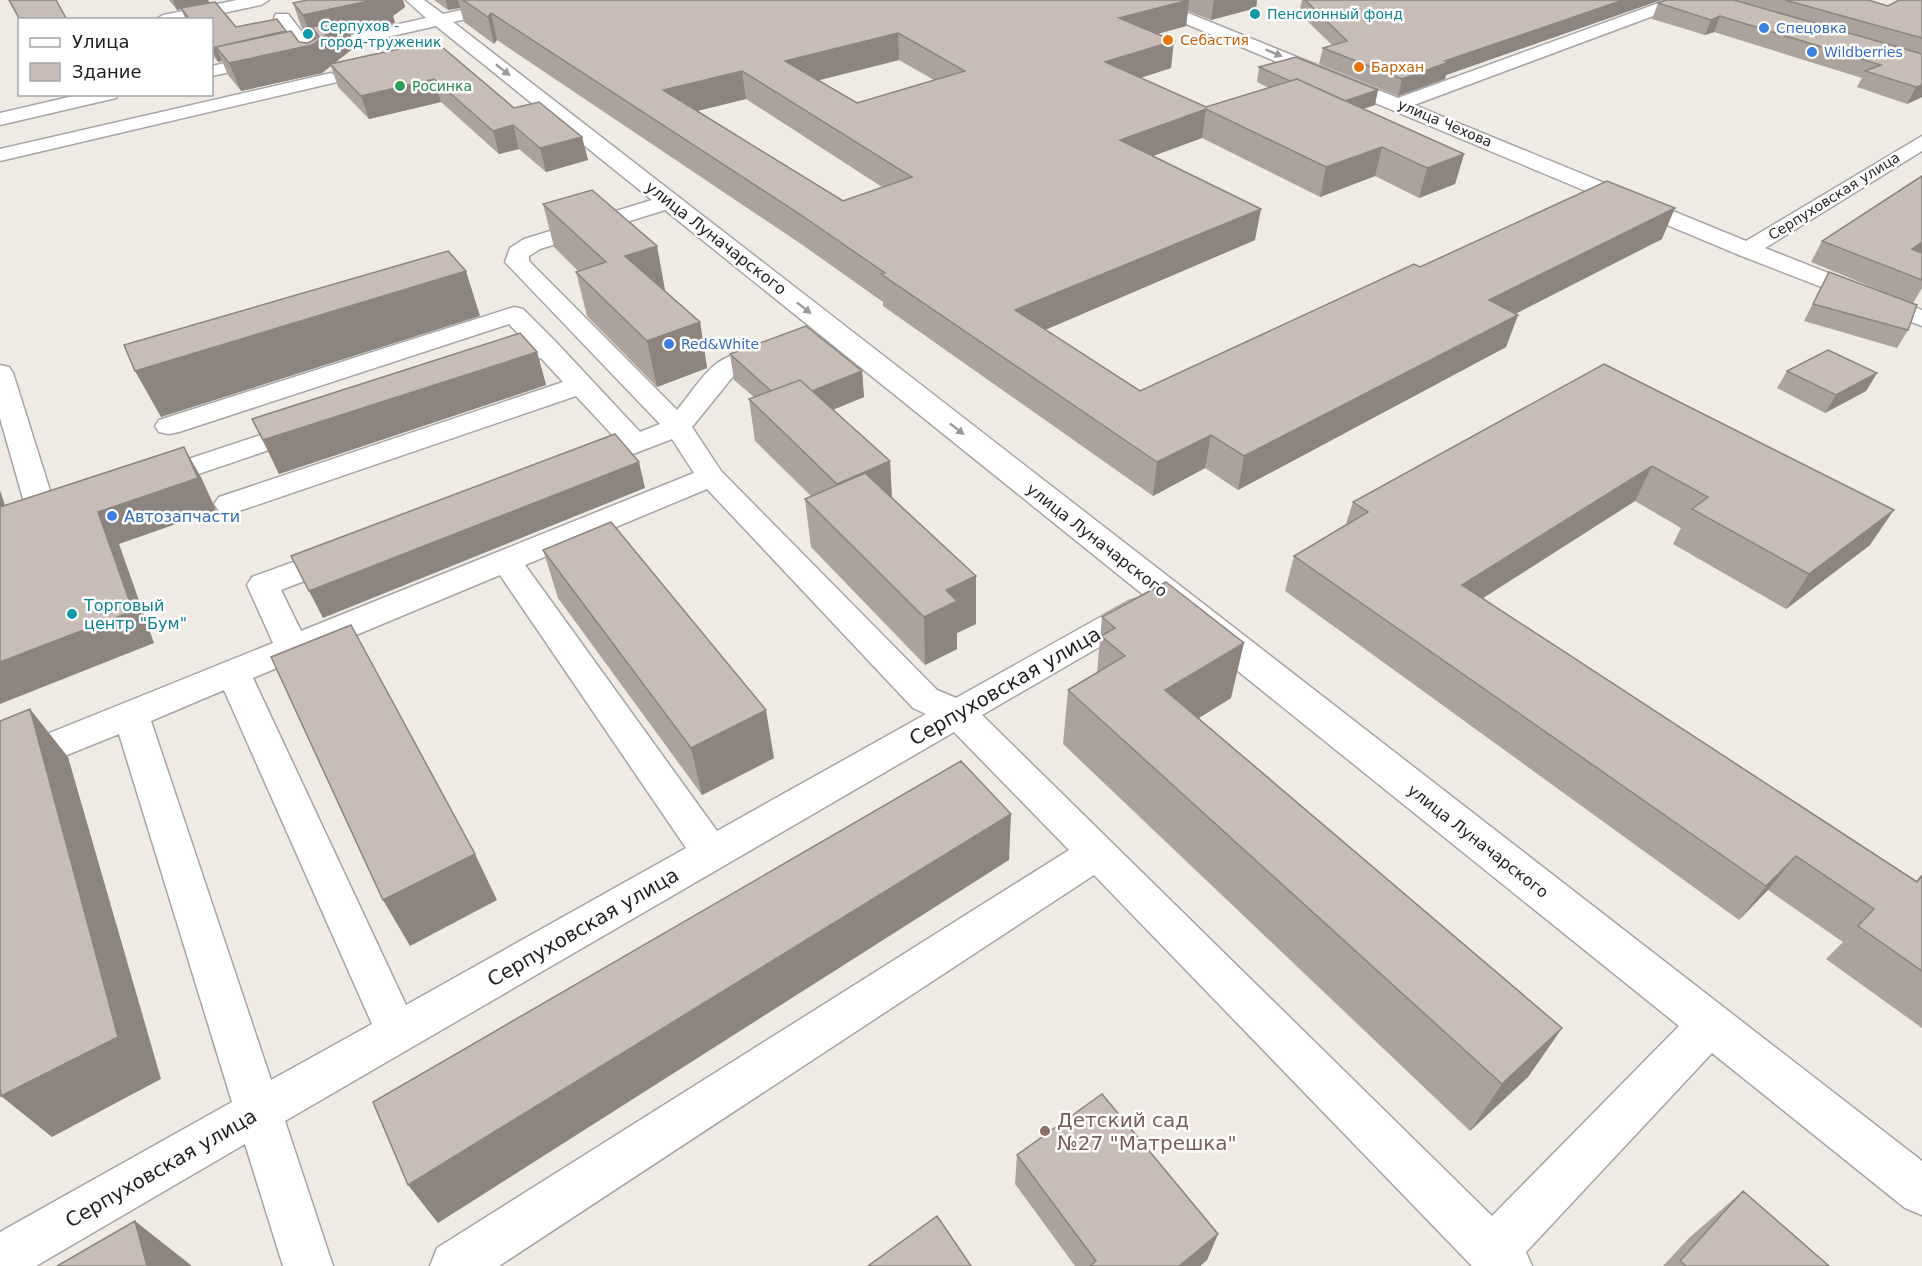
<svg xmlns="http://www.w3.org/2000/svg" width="1922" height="1266" viewBox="0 0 1922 1266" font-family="'DejaVu Sans',sans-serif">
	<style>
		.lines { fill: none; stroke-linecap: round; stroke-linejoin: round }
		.minor-casing { stroke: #a5a5a5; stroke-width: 3 }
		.minor { fill: #fff; fill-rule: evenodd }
		.wall { fill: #aba29d; fill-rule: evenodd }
		.shaded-wall { fill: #8b847f }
		.building { fill: #c7bcb6; stroke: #8b847f; stroke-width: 1.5; fill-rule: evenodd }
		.oneway { fill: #9a9a9a }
		.culture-dot { fill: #0f9aa8; stroke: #fff; stroke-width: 2 }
		.shop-dot { fill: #3f7fe0; stroke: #fff; stroke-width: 2 }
		.food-dot { fill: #e8710a; stroke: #fff; stroke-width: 2 }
		.leisure-dot { fill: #2e9e5b; stroke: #fff; stroke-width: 2 }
		.education-dot { fill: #8d6e63; stroke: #fff; stroke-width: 2 }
		.labels { text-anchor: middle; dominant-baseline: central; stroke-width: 5; stroke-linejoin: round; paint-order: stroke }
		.far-culture-label { font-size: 14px; fill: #0d838f; stroke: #fff; text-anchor: start }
		.far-shop-label { font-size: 14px; fill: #366cbe; stroke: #fff; text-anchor: start }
		.far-food-label { font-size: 14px; fill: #c56008; stroke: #fff; text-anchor: start }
		.far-leisure-label { font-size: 14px; fill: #27864d; stroke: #fff; text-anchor: start }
		.far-street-label { font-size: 14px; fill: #1e1e1e; stroke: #fff }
		.street-label { font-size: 16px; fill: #1e1e1e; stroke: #fff }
		.shop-label { font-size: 16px; fill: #366cbe; stroke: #fff; text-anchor: start }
		.culture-label { font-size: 16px; fill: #0d838f; stroke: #fff; text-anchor: start }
		.near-street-label { font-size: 20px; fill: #1e1e1e; stroke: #fff }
		.near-education-label { font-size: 20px; fill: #785e54; stroke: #fff; text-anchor: start }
	</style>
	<rect width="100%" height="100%" fill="#efeae3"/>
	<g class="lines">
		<defs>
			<path id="minor" d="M 237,0 L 269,0 L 261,5 L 190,20 L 155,20 L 163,15 Z
				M 406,0 L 424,0 L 443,14 L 507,0 L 537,0 L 535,3 L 453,22 L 1922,1161 L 1922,1215 L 1905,1208 L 1712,1053 L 1526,1252 L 1532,1266 L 1472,1266 L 1094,875 L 499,1266 L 430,1266 L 437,1248 L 1069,850 L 954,732 L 285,1121 L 333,1266 L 283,1266 L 245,1144 L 36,1266 L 0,1266 L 0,1232 L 232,1102 L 119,734 L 0,782 L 0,753 L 273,643 L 247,585 L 252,577 L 329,549 L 340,546 L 351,549 L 355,556 L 351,563 L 281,590 L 301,631 L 694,473 L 672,439 L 594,469 L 584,472 L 574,469 L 570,463 L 574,457 L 617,440 L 576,396 L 239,511 L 229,513 L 219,511 L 214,504 L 219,497 L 563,382 L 541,358 L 494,373 L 485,370 L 481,365 L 485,360 L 529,345 L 509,324 L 179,432 L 169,434 L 159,432 L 155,426 L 159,420 L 514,307 L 523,309 L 556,342 L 640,432 L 660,424 L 505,262 L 510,248 L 524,239 L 652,200 L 436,26 L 317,53 L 326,64 L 317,69 L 311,68 L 302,56 L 212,76 L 212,66 L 295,47 L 274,18 L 276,14 L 288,14 L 311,44 L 426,18 ZM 665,210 L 1151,601 L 1140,598 L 1129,601 L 956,698 L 937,690 L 721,471 L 692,427 L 735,374 L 782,356 L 786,351 L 782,346 C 769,342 726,355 716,364 C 701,376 689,396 677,410 L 529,261 L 529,256 L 540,249 ZM 707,489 L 913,708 L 926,714 L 717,831 L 525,565 ZM 500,575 L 686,848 L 406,1005 L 253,678 ZM 1152,602 L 1679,1026 L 1492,1216 L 982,715 L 1151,617 L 1156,609 ZM 224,690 L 372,1024 L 271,1080 L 151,721 Z
				M 1134,0 L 1156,0 L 1398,98 L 1667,0 L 1690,0 L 1688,3 L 1414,105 L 1746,241 L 1922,136 L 1922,151 L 1765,248 L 1922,310 L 1922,326 L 1739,255 L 1136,3 Z
				M 331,73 L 340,78 L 337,82 L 0,161 L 0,149 Z
				M 82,94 L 118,94 L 116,98 L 0,125 L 0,113 Z
				M 0,365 L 9,367 L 13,373 L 58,516 L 54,523 L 43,526 L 32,523 L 28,516 L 0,418 Z
				M 306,420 L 316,422 L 320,428 L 316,434 L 163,486 L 153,489 L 143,486 L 139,480 L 143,474 Z"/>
		</defs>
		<!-- minor casing -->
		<use href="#minor" class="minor-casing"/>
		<!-- minor -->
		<use href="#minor" class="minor"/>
	</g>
	<!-- wall -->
	<path class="wall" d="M 169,0 L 208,0 L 209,3 L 236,27 L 286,32 L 299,42 L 308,43 L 312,41 L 302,29 L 293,3 L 373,0 L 403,0 L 405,7 L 393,16 L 395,23 L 350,33 L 355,47 L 334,63 L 435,41 L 514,108 L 582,137 L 588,160 L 546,172 L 519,149 L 499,154 L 441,102 L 369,119 L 338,87 L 331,66 L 322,73 L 241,91 L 228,75 L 222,61 L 218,62 L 212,54 L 212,20 L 186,20 L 181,9 L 177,10 Z
		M 434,0 L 1257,0 L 1256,8 L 1211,20 L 1188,11 L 1186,26 L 1157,34 L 1171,68 L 1140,78 L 1206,107 L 1269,88 L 1257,82 L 1259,67 L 1375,105 L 1363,109 L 1464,154 L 1455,184 L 1419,198 L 1375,176 L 1320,197 L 1202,138 L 1153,156 L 1255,240 L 1045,330 L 1140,391 L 1420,267 L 1662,239 L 1515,313 L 1518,315 L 1506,347 L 1238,490 L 1205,468 L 1153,496 L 883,306 L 883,302 L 804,246 L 497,40 L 494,44 L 464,22 L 460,8 L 448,10 ZM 899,60 L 934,80 L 857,103 L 819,80 ZM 746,99 L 882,187 L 843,201 L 697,111 Z
		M 1302,0 L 1661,0 L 1446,75 L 1445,79 L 1398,96 L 1319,64 L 1323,48 L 1332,45 L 1299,13 Z
		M 1666,0 L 1868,0 L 1888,6 L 1922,0 L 1922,97 L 1907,104 L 1857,87 L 1862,78 L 1714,32 L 1705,35 L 1652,19 L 1658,3 Z
		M 1922,176 L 1922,288 L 1913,303 L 1908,330 L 1897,348 L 1804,321 L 1829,272 L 1896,297 L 1811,262 L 1822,241 Z
		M 543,204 L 665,290 L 664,290 L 700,322 L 707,368 L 657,387 L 587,316 L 576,272 L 578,271 L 554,247 Z
		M 537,352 L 546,385 L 279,474 L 252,419 Z
		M 730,354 L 862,371 L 864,397 L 833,410 L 890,461 L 892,498 L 976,624 L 957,633 L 957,649 L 925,665 L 811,547 L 805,499 L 811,496 L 755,441 L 749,399 L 754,397 L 734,380 Z
		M 1604,364 L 1870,545 L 1786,609 L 1673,544 L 1681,528 L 1635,501 L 1482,599 L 1916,881 L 1922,874 L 1922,1028 L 1826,959 L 1843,942 L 1768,890 L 1739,920 L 1285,591 L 1294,556 L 1346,524 L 1353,502 Z
		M 1787,371 L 1877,373 L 1866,391 L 1825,413 L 1777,388 Z
		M 543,550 L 774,758 L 702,795 L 558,598 Z
		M 1102,617 L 1231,698 L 1198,718 L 1562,1028 L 1528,1077 L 1470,1131 L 1063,744 L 1068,690 L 1097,673 Z
		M 1017,1155 L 1218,1234 L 1207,1260 L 1200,1266 L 1075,1266 L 1015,1184 Z
		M 1743,1191 L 1829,1266 L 1663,1266 L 1689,1238 Z"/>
	<!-- shaded-wall -->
	<path class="shaded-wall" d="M 173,0 L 208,0 L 210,3 L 177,10 Z
		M 373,0 L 403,0 L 405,7 L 393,16 L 395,23 L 350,33 L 355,47 L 322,73 L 241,91 L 229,63 L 312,45 L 320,40 L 312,27 L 316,41 L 312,41 L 303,15 Z
		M 446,0 L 458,0 L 460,8 L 448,10 Z
		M 1189,0 L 1186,26 L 1117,45 L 1119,18 Z
		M 1214,0 L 1257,0 L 1256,8 L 1211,20 Z
		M 1623,0 L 1661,0 L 1446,75 L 1445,79 L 1398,96 L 1402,79 L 1445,61 Z
		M 491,13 L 497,40 L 494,44 L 488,17 Z
		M 1720,16 L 1714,32 L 1705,35 L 1711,20 Z
		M 286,31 L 291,46 L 216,47 L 222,61 L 218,62 L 212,48 Z
		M 898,33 L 899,60 L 788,88 L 785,61 Z
		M 1174,41 L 1171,68 L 1103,90 L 1105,62 Z
		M 742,71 L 746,99 L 668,118 L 663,90 Z
		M 434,79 L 441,102 L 369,119 L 361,96 Z
		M 1922,85 L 1922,97 L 1907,104 L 1916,87 Z
		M 1378,90 L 1375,105 L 1335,118 L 1338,103 Z
		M 1206,109 L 1202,138 L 1117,169 L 1120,140 Z
		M 513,125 L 519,149 L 499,154 L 493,131 Z
		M 582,137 L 588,160 L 546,172 L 540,148 Z
		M 1382,147 L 1375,176 L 1320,197 L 1326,167 Z
		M 1464,154 L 1455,184 L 1419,198 L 1427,168 Z
		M 1675,208 L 1662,239 L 1478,333 L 1489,300 Z
		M 1261,209 L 1255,240 L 1014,343 L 1015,310 Z
		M 1922,242 L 1922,254 L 1912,249 Z
		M 657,246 L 665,290 L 634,300 L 625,256 Z
		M 466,271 L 480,316 L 161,417 L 135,371 Z
		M 1518,315 L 1506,347 L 1238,490 L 1244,456 Z
		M 700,322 L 707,368 L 657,387 L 647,341 Z
		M 537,352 L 546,385 L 279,474 L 263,440 Z
		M 862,371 L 864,397 L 787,428 L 783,402 Z
		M 1877,373 L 1866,391 L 1825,413 L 1836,395 Z
		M 1211,435 L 1205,468 L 1153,496 L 1157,462 Z
		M 184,447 L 202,479 L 216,510 L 119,544 L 154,643 L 0,704 L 0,662 L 98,512 Z
		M 890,461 L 892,503 L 841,526 L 837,484 Z
		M 639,462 L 645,488 L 323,618 L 309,591 Z
		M 1652,466 L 1635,501 L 1448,620 L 1462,585 Z
		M 0,490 L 8,515 L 0,520 Z
		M 1894,510 L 1870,545 L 1786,609 L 1809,574 Z
		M 976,576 L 976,624 L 957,633 L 957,649 L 925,665 L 924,617 L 946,590 Z
		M 1244,643 L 1231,698 L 1156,745 L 1165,690 Z
		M 30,709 L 68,757 L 161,1079 L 52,1137 L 1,1096 Z
		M 766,710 L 774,758 L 702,795 L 691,748 Z
		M 1011,814 L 1009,860 L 438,1223 L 408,1185 Z
		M 475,854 L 497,900 L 410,946 L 383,900 Z
		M 1796,856 L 1768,890 L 1739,920 L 1766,886 Z
		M 1562,1028 L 1528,1077 L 1470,1131 L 1502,1084 Z
		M 135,1221 L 192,1266 L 147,1266 Z
		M 1218,1234 L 1207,1260 L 1200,1266 L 1179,1266 Z"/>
	<!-- building -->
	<path class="building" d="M 9,0 L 56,0 L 67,20 L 20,20 Z
		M 307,0 L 373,0 L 303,15 L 293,3 Z
		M 463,0 L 1189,0 L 1119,18 L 1174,41 L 1105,62 L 1206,107 L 1297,79 L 1464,154 L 1427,168 L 1382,147 L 1326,167 L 1206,109 L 1120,140 L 1261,209 L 1015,310 L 1140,391 L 1414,264 L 1420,267 L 1607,181 L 1675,208 L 1489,300 L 1518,315 L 1244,456 L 1211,435 L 1157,462 L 881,274 L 885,273 L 801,215 L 491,13 L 488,17 ZM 898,33 L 965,71 L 857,103 L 785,61 ZM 742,71 L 912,177 L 843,201 L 663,90 Z
		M 1305,0 L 1623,0 L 1445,61 L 1449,62 L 1402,79 L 1323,48 L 1347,41 Z
		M 1666,0 L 1734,0 L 1922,54 L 1922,85 L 1916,87 L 1865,71 L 1881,65 L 1720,16 L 1711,20 L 1658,3 Z
		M 1785,0 L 1868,0 L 1888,6 L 1899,0 L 1922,0 L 1922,38 Z
		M 215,2 L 236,27 L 277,19 L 286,31 L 212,48 L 212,20 L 190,20 L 181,8 Z
		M 346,20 L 312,45 L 229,63 L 216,47 L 291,31 L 299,42 L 308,43 L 319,37 L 312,27 Z
		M 435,41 L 514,108 L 539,102 L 582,137 L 540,148 L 513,125 L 493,131 L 434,79 L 361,96 L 330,64 Z
		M 1296,57 L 1378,90 L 1345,101 L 1297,79 L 1290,81 L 1259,67 Z
		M 1922,176 L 1922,242 L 1912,249 L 1922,253 L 1922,280 L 1822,241 Z
		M 592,190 L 657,246 L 625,256 L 700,322 L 647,341 L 576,272 L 606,262 L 543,204 Z
		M 448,251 L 466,271 L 135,371 L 124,345 Z
		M 1829,272 L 1917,305 L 1908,330 L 1813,304 Z
		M 806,326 L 862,371 L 812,391 L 800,380 L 771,391 L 730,354 Z
		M 520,333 L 537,352 L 263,440 L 252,419 Z
		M 1828,350 L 1877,373 L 1836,395 L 1787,371 Z
		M 1604,364 L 1894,510 L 1809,574 L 1692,509 L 1708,497 L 1652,466 L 1462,585 L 1917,882 L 1922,876 L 1922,971 L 1858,926 L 1874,909 L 1796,856 L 1766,886 L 1294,556 L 1368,512 L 1353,502 Z
		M 800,380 L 890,461 L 837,484 L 749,399 Z
		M 615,434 L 639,462 L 309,591 L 291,556 Z
		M 184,447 L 198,478 L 98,512 L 133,611 L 0,662 L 0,507 Z
		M 865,473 L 976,576 L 946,590 L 957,601 L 924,617 L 805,499 Z
		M 611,522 L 766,710 L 691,748 L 543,550 Z
		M 1166,582 L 1244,643 L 1165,690 L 1562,1028 L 1502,1084 L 1068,690 L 1125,656 L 1101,636 L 1115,628 L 1102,617 Z
		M 351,625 L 475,854 L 383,900 L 271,657 Z
		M 30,709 L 118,1037 L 1,1096 L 0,1089 L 0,721 Z
		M 961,761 L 1011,814 L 408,1185 L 373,1102 Z
		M 1102,1094 L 1218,1234 L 1179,1266 L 1090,1266 L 1096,1261 L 1017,1155 Z
		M 1743,1191 L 1829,1266 L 1686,1266 L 1680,1261 Z
		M 937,1216 L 971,1266 L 868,1266 Z
		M 135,1221 L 147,1266 L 57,1266 Z"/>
	<!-- one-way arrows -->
	<defs><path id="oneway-solid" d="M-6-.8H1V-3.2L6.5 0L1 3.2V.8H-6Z" transform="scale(1.5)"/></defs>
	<g class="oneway">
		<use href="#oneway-solid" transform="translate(1274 53) rotate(22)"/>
		<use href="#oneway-solid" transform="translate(503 70) rotate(38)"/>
		<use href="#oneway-solid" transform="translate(804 308) rotate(38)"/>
		<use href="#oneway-solid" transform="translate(957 429) rotate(38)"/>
	</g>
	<!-- markers -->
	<g class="culture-dot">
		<circle cx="1255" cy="14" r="6"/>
		<circle cx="308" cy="34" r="6"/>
		<circle cx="72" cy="614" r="6"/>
	</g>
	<g class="shop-dot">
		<circle cx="1764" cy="28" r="6"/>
		<circle cx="1812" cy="52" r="6"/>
		<circle cx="669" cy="344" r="6"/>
		<circle cx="112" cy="516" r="6"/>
	</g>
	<g class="food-dot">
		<circle cx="1168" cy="40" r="6"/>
		<circle cx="1359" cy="67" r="6"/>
	</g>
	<circle class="leisure-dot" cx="400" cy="86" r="6"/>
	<circle class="education-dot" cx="1045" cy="1131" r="6"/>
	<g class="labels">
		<!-- far-culture labels -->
		<g class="far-culture-label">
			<text x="1267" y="14">Пенсионный фонд</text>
			<text x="320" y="26">Серпухов -<tspan x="320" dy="16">город-труженик</tspan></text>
		</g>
		<!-- far-shop labels -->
		<g class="far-shop-label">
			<text x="1776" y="28">Спецовка</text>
			<text x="1824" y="52">Wildberries</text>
			<text x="681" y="344">Red&amp;White</text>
		</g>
		<!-- far-food labels -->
		<g class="far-food-label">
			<text x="1180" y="40">Себастия</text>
			<text x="1371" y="67">Бархан</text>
		</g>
		<!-- far-leisure labels -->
		<g class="far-leisure-label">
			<text x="412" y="86">Росинка</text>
		</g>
		<!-- far-street labels -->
		<g class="far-street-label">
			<text transform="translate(1445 123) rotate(23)">улица Чехова</text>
			<text transform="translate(1834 196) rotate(-32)">Серпуховская улица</text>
		</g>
		<!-- street labels -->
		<g class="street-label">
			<text transform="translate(716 238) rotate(38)">улица Луначарского</text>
			<text transform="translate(1097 540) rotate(38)">улица Луначарского</text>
			<text transform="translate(1478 841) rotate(38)">улица Луначарского</text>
		</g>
		<!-- shop labels -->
		<g class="shop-label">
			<text x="124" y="516">Автозапчасти</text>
		</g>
		<!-- culture labels -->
		<g class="culture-label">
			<text x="84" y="605">Торговый<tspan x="84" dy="18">центр "Бум"</tspan></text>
		</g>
		<!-- near-street labels -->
		<g class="near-street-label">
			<text transform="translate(1005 686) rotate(-30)">Серпуховская улица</text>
			<text transform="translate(583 927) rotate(-30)">Серпуховская улица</text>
			<text transform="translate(161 1168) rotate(-30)">Серпуховская улица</text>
		</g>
		<!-- near-education labels -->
		<g class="near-education-label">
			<text x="1057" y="1120">Детский сад<tspan x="1057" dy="23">№27 "Матрешка"</tspan></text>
		</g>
	</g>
	<!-- legend -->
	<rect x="18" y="18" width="195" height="78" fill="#ffffff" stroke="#a5a5a5" stroke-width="1.5"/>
	<rect x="30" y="38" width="30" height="9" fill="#ffffff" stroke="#a5a5a5" stroke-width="1.5"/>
	<text x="72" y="48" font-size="18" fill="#1e1e1e">Улица</text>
	<rect x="30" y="63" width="30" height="18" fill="#c7bcb6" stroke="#a5a5a5" stroke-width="1.5"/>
	<text x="72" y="78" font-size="18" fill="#1e1e1e">Здание</text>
</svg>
